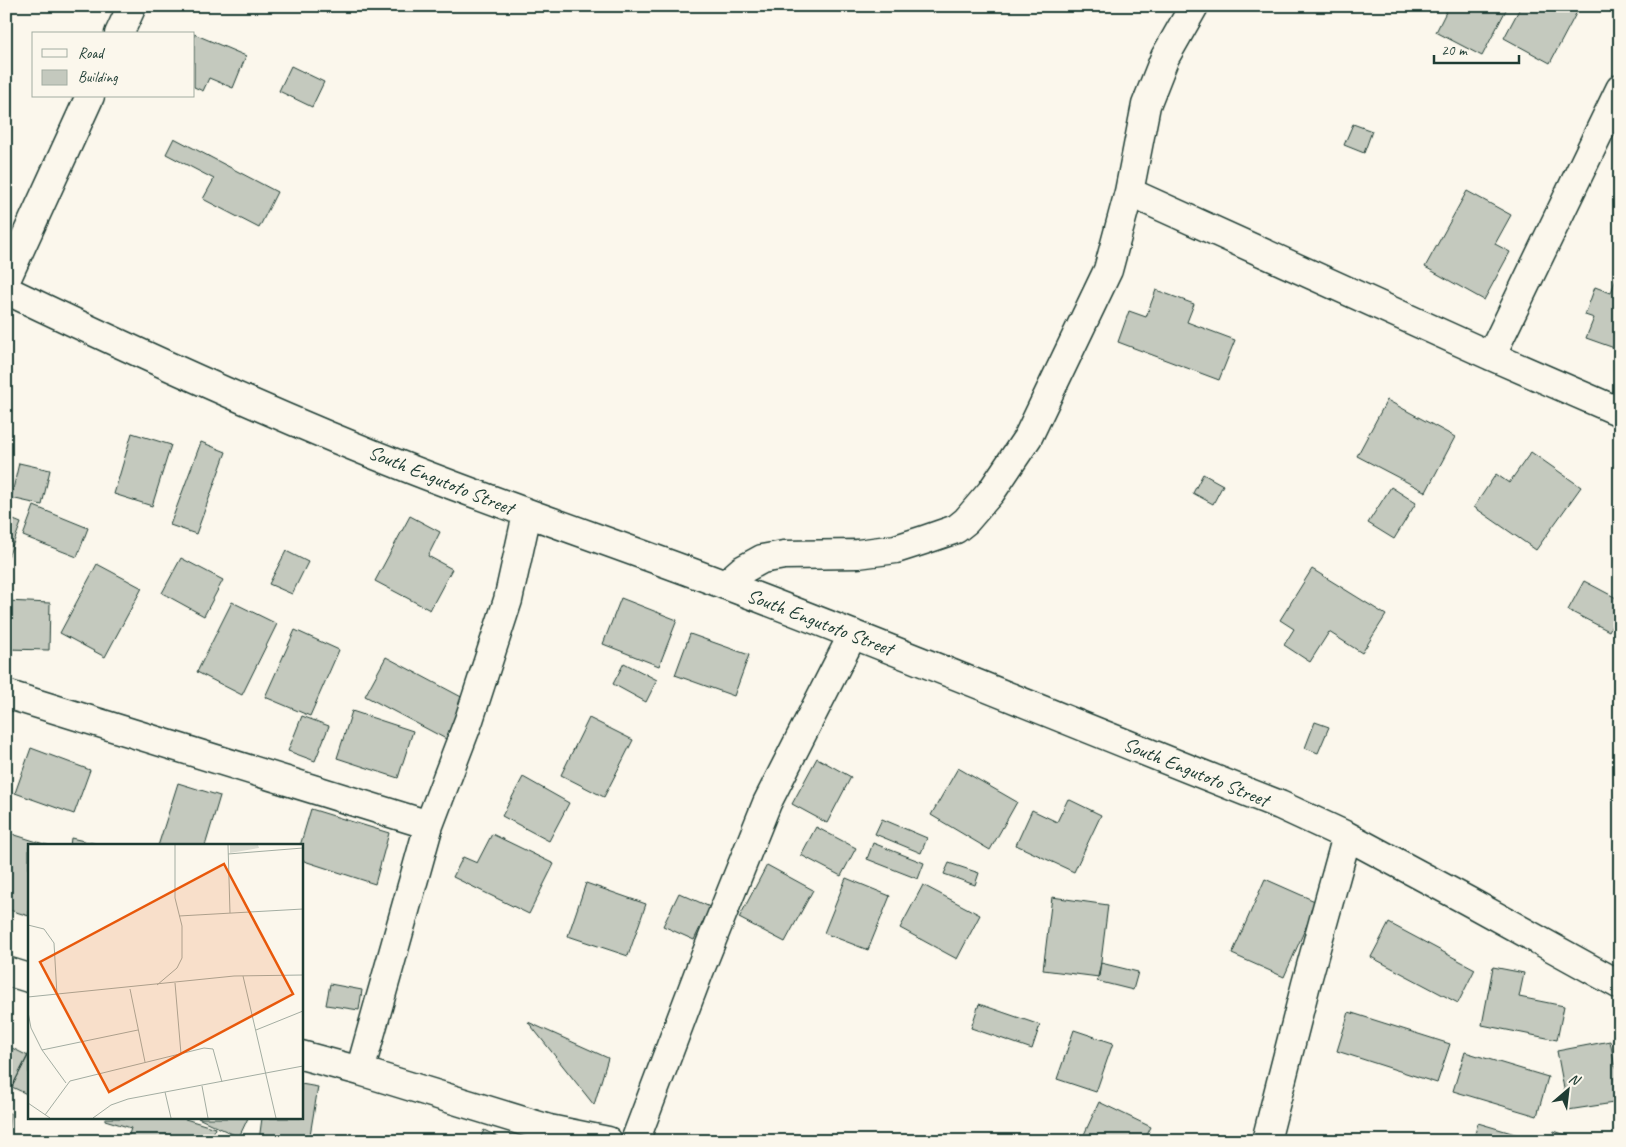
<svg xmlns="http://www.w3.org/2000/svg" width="1626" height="1147" viewBox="0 0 1626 1147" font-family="Caveat,sans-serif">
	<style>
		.building { fill: #c4c9be; stroke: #1f3d34 }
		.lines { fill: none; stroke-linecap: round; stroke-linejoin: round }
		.minor-casing { stroke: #1f3d34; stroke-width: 31 }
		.minor { stroke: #fbf7ec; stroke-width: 28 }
		.labels { text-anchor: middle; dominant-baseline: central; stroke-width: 4.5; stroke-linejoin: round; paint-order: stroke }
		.street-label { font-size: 20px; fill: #1f3d34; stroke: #fbf7ec }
		.inset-road { fill: none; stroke: #a3ada2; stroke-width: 1 }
		.view { fill: #e8590c; fill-opacity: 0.15; stroke: #e8590c; stroke-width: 2.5 }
		.inset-edge { fill: none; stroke: #1f3d34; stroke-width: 2.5 }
	</style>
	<rect width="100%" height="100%" fill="#fbf7ec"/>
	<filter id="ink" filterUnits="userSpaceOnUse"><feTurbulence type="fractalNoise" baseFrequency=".02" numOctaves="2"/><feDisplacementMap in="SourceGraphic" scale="10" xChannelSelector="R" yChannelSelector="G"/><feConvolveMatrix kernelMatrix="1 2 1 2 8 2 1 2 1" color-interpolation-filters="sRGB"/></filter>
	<g filter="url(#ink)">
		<!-- building -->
		<path class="building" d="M 1449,6 L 1508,6 L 1482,56 L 1436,32 Z
			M 1521,6 L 1580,6 L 1550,63 L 1504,38 Z
			M 194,34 L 246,56 L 233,88 L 209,78 L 203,91 L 194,87 Z
			M 291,66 L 324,82 L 312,107 L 279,91 Z
			M 1353,124 L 1372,131 L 1364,153 L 1344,145 Z
			M 174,138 L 277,192 L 259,228 L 203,199 L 214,179 L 166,154 Z
			M 1467,191 L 1511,215 L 1495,244 L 1510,252 L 1484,300 L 1425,267 Z
			M 1619,269 L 1620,270 L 1620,350 L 1586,338 L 1594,318 L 1585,315 L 1595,287 L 1611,293 Z
			M 1156,290 L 1194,304 L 1187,322 L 1235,340 L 1219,380 L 1118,342 L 1129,311 L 1146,317 Z
			M 1387,400 L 1455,437 L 1426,492 L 1357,456 Z
			M 132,433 L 171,445 L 152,506 L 114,494 Z
			M 201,442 L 226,452 L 196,534 L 170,525 Z
			M 1531,452 L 1581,487 L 1536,550 L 1474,507 L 1496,474 L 1509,483 Z
			M 19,463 L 50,470 L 42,505 L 11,498 Z
			M 1203,474 L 1223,485 L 1213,504 L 1193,493 Z
			M 1391,487 L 1416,503 L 1394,539 L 1368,523 Z
			M 34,506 L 88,528 L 77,557 L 23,536 Z
			M 410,516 L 440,532 L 428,556 L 452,569 L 430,610 L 375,581 Z
			M 6,517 L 21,523 L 7,560 L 6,559 Z
			M 286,551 L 308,562 L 292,594 L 269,584 Z
			M 181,558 L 223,580 L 204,616 L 162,593 Z
			M 97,564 L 142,588 L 105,657 L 60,633 Z
			M 1312,569 L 1386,615 L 1362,653 L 1329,632 L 1310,662 L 1284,645 L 1294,629 L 1280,620 Z
			M 1584,581 L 1620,600 L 1620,611 L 1609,631 L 1568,610 Z
			M 621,598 L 677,620 L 659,666 L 603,644 Z
			M 6,601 L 50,603 L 49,650 L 6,649 Z
			M 232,602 L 277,624 L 242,695 L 197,672 Z
			M 295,630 L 339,650 L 310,716 L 265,697 Z
			M 690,634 L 749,655 L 734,696 L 675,675 Z
			M 386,657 L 469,701 L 448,740 L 365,696 Z
			M 624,663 L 657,680 L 646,702 L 613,684 Z
			M 352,711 L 413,731 L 398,778 L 337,758 Z
			M 302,716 L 329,726 L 315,761 L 288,751 Z
			M 589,718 L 633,740 L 604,797 L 561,775 Z
			M 1315,722 L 1329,727 L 1318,753 L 1305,748 Z
			M 31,748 L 90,770 L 74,814 L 15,793 Z
			M 817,758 L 851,777 L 827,823 L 792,804 Z
			M 958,768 L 1017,802 L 990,850 L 931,815 Z
			M 523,777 L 569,803 L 549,841 L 502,816 Z
			M 178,783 L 220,796 L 205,846 L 158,846 Z
			M 1068,799 L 1101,815 L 1074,872 L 1016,845 L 1032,810 L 1057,822 Z
			M 311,809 L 389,833 L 375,884 L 301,860 L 300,846 Z
			M 882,819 L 927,838 L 921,853 L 875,834 Z
			M 816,827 L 856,848 L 841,876 L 801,855 Z
			M 12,834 L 50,846 L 29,846 L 29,916 L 6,909 L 6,851 Z
			M 492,834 L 554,864 L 529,914 L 453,877 L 463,857 L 477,863 Z
			M 71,838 L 106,846 L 70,846 Z
			M 873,843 L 924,863 L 918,879 L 867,859 Z
			M 949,863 L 979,873 L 975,885 L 944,874 Z
			M 767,865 L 813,890 L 785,942 L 739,918 Z
			M 846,878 L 890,896 L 868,950 L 824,933 Z
			M 1265,879 L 1317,902 L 1284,977 L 1232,954 Z
			M 586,883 L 646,904 L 628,956 L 568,936 Z
			M 923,885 L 980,915 L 957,959 L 900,928 Z
			M 679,893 L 710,907 L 694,940 L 663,926 Z
			M 1052,897 L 1108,905 L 1099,977 L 1043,970 Z
			M 1389,923 L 1475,969 L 1458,1003 L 1371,957 Z
			M 1101,963 L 1138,972 L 1133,990 L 1097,981 Z
			M 1493,967 L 1524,973 L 1519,997 L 1564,1006 L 1557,1040 L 1482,1025 Z
			M 330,984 L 362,990 L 359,1010 L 326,1005 Z
			M 979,1004 L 1040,1025 L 1032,1049 L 971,1028 Z
			M 1349,1012 L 1450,1044 L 1437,1083 L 1337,1051 Z
			M 528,1022 L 608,1058 L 594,1105 Z
			M 1074,1030 L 1113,1043 L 1096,1092 L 1057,1079 Z
			M 1610,1041 L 1615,1067 L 1620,1066 L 1620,1102 L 1568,1110 L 1557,1051 Z
			M 6,1045 L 28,1056 L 6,1098 Z
			M 1465,1052 L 1548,1077 L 1537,1116 L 1453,1091 Z
			M 29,1053 L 29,1095 L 12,1087 Z
			M 301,1084 L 318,1087 L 309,1141 L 259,1140 L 262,1118 L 301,1118 Z
			M 1099,1102 L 1151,1127 L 1144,1141 L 1081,1141 Z
			M 6,1113 L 10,1113 L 8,1141 L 6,1141 Z
			M 105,1118 L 182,1118 L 215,1128 L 211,1141 L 182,1141 L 172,1138 L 171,1141 L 127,1141 L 131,1128 L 105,1120 Z
			M 198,1118 L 248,1118 L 239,1137 Z
			M 1478,1123 L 1532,1139 L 1532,1141 L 1473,1141 Z
			M 484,1130 L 506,1141 L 479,1141 Z
			M 1554,1131 L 1584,1141 L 1552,1141 Z"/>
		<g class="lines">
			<defs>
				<path id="minor" d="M 119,34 L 132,6
					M 1129,192 L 1491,356 L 1620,412
					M 6,280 L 90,96
					M 6,290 C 139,354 273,415 410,469 C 515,510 622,546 728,586 C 913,656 1096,733 1280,805 L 1347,836 L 1468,901 L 1620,985
					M 1491,356 L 1620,89
					M 725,585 L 742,570 L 762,559 L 784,555 L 858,554 L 896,549 L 924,540 L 956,529 L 966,521 L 991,492 L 1028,437 L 1108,270 L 1129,192 L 1146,105 L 1165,57 L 1194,6
					M 6,694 L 429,825
					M 6,971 L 29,978
					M 301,1055 L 360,1071 L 549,1129 L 608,1141
					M 360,1071 L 429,825 L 469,720 L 508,600 L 527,514
					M 635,1141 L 699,972 L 767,803 L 853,634
					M 1266,1141 L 1306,984 L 1347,836"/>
			</defs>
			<!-- minor casing -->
			<use href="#minor" class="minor-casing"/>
			<!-- minor -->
			<use href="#minor" class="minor"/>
		</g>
	</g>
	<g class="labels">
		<!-- street labels -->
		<g class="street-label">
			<text transform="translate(441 480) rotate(22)">South Engutoto Street</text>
			<text transform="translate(820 622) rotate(21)">South Engutoto Street</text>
			<text transform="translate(1196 772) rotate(22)">South Engutoto Street</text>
		</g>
	</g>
	<!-- overview -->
	<g transform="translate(28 844)">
		<rect width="275" height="275" fill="#fbf7ec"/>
		<path d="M 202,1 L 230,1 L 231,4 L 202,9 Z" fill="#dbdcd1"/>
		<path class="inset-road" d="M 200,1 L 202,69M 200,10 L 275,4M 151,72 L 275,65M 0,81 L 16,85 L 26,99 L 29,151M 215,132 L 248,274M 147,139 L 153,210M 129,141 L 149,124 L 154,114 L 154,82 L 147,54 L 147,1M 102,145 L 117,218M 0,153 L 206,132 L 275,131M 0,168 L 3,184 L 14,206 L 38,239M 228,186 L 275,167M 14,206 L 110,186M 174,242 L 180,274M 137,248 L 143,274M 0,259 L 22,274M 17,271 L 42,237 L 176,204 L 185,205 L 194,238M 65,274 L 83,261 L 100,255 L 275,222"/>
		<path class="view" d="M 196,20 L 265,150 L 81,248 L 12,118 Z"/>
		<rect width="275" height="275" class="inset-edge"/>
	</g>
	<!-- margin -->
	<rect width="1626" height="1147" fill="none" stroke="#fbf7ec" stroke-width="25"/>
	<rect x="12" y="12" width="1601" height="1122" fill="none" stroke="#1f3d34" stroke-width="2" filter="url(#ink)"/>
	<!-- legend -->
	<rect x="32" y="32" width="162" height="65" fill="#fbf7ec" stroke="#a3ada2"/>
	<rect x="42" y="49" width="25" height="8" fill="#fbf7ec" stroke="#a3ada2"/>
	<text x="78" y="58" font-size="15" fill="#1f3d34">Road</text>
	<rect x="42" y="70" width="25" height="15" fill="#c4c9be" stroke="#a3ada2"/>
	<text x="78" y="82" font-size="15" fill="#1f3d34">Building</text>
	<!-- north arrow -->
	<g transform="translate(1568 1090) rotate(28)" stroke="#fbf7ec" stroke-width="4" paint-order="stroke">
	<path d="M0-4L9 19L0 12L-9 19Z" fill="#1f3d34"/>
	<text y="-8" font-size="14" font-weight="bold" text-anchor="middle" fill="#1f3d34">N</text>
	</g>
	<!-- scale -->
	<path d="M1434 55v8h85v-8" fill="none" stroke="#1f3d34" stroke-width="2.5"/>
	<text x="1441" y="55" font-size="15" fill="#1f3d34" stroke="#fbf7ec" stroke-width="4" paint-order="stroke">20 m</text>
</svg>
